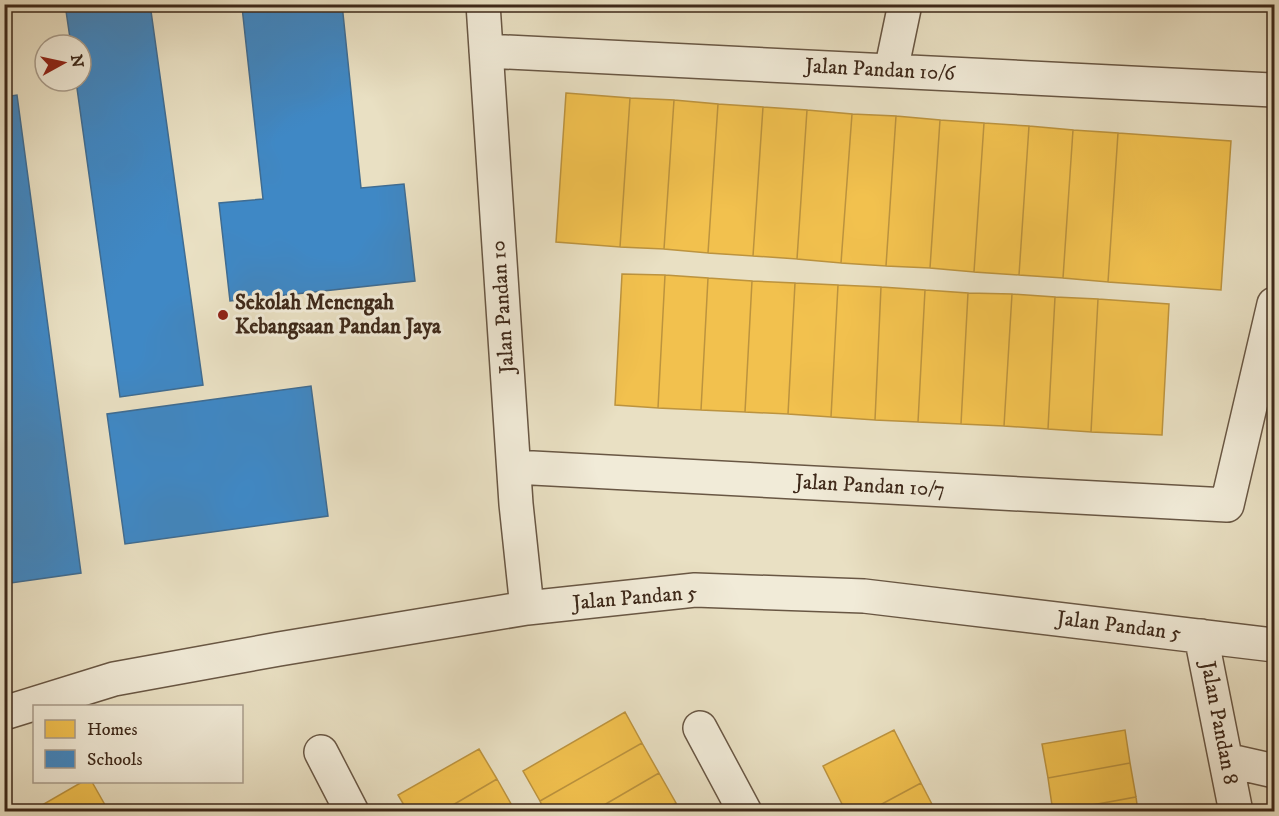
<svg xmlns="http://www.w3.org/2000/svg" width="1279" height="816" viewBox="0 0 1279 816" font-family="'IM FELL DW Pica',serif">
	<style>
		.homes { fill: #f2c14e; stroke: #bc933e; stroke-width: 1.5 }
		.schools { fill: #3f88c5; stroke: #3f6c92; stroke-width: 1.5 }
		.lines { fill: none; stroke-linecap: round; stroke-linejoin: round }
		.minor-casing { stroke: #695744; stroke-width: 36 }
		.minor { stroke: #f1ebd8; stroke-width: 33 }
		.poi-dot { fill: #8f2418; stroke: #f1ebd8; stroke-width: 2 }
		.labels { text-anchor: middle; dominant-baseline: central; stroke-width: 6; stroke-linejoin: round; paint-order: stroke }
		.street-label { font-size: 21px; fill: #3e291a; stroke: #f1ebd8 }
		.poi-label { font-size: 21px; font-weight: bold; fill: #3e291a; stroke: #f1ebd8; text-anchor: start }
	</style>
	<rect width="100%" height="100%" fill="#e9e0c3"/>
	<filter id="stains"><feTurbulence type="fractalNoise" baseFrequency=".00333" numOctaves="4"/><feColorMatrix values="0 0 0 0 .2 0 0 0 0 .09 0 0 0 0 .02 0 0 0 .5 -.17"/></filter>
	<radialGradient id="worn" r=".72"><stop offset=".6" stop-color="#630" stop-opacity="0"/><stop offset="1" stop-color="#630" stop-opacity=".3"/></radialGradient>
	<!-- homes -->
	<path class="homes" d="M 1239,4 L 1262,4 L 1261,10 Z
		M 566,93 L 630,98 L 620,247 L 556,242 Z
		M 630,98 L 674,100 L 664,249 L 620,247 Z
		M 674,100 L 718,104 L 708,253 L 664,249 Z
		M 718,104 L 763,107 L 753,256 L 708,253 Z
		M 763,107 L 807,110 L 797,259 L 753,256 Z
		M 807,110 L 852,114 L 841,263 L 797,259 Z
		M 852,114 L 896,116 L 886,266 L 841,263 Z
		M 896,116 L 940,120 L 930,268 L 886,266 Z
		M 940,120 L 984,123 L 974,272 L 930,268 Z
		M 984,123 L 1029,126 L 1019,275 L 974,272 Z
		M 1029,126 L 1073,130 L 1063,278 L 1019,275 Z
		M 1073,130 L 1118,133 L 1108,282 L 1063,278 Z
		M 1118,133 L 1231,141 L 1221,290 L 1108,282 Z
		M 622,274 L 665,275 L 658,408 L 615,405 Z
		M 665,275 L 708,278 L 701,410 L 658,408 Z
		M 708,278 L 752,281 L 745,412 L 701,410 Z
		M 752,281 L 795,283 L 788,414 L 745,412 Z
		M 795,283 L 838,285 L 831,417 L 788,414 Z
		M 838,285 L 881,287 L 875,420 L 831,417 Z
		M 881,287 L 925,290 L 918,422 L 875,420 Z
		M 925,290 L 968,293 L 961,424 L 918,422 Z
		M 968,293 L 1012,294 L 1004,426 L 961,424 Z
		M 1012,294 L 1055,297 L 1048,429 L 1004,426 Z
		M 1055,297 L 1098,299 L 1091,432 L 1048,429 Z
		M 1098,299 L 1169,304 L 1162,435 L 1091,432 Z
		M 625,712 L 642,743 L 540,801 L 523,771 Z
		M 894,730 L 921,783 L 867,812 L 846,812 L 823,766 Z
		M 1125,730 L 1130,763 L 1048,778 L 1042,744 Z
		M 642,743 L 659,773 L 592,812 L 545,812 L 540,801 Z
		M 479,749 L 497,779 L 441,812 L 408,812 L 398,795 Z
		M 1130,763 L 1136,797 L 1053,812 L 1048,778 Z
		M 659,773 L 676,803 L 662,812 L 592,812 Z
		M 497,779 L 514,809 L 509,812 L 441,812 Z
		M 82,782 L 92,782 L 109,812 L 30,812 Z
		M 921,783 L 936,812 L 867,812 Z
		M 1136,797 L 1138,812 L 1055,812 Z
		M 676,803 L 681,812 L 662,812 Z"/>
	<!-- schools -->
	<path class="schools" d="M 65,4 L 150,4 L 203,385 L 120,397 L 76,81 L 81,81 L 81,45 L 71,45 Z
		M 268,4 L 342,4 L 361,188 L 404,184 L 415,281 L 230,301 L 219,203 L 263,199 L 242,7 Z
		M 17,95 L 81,573 L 4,584 L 4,97 Z
		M 311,386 L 328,516 L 125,544 L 107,414 Z"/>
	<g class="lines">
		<defs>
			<path id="minor" d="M 483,4 L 516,504 L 527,608
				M 486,51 L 1274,90
				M 891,71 L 905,4
				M 514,467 L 1227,505 L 1274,304
				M 1201,636 L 1236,812
				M 4,713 L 114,679 L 279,649 L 527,608 L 695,590 L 864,596 L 1274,645
				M 700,728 L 745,812
				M 321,752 L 352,812
				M 1226,760 L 1274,771"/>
		</defs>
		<!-- minor casing -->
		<use href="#minor" class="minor-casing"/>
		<!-- minor -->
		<use href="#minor" class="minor"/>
	</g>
	<!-- markers -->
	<circle class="poi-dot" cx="223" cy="315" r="6"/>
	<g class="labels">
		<!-- street labels -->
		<g class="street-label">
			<text transform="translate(880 70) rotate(3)">Jalan Pandan 10/6</text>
			<text transform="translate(503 307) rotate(-94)">Jalan Pandan 10</text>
			<text transform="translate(870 486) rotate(3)">Jalan Pandan 10/7</text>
			<text transform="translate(635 598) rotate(-5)">Jalan Pandan 5</text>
			<text transform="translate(1119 626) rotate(7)">Jalan Pandan 5</text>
			<text transform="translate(1219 723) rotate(79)">Jalan Pandan 8</text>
		</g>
		<!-- poi labels -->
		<g class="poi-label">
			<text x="235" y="303">Sekolah Menengah<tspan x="235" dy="24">Kebangsaan Pandan Jaya</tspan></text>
		</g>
	</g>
	<!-- margin -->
	<rect width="1279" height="816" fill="none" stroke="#e9e0c3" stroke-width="24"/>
	<rect x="6" y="6" width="1267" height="804" fill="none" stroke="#3e291a" stroke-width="3"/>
	<rect x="12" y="12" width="1255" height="792" fill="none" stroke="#3e291a" stroke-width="1.5"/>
	<!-- legend -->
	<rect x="33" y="705" width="210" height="78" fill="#f1ebd8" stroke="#a99d8c" stroke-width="1.5"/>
	<rect x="45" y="720" width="30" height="18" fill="#f2c14e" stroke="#a99d8c" stroke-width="1.5"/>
	<text x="87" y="735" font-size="18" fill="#3e291a">Homes</text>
	<rect x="45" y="750" width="30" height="18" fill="#3f88c5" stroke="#a99d8c" stroke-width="1.5"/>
	<text x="87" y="765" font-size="18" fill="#3e291a">Schools</text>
	<!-- north arrow -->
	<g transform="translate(63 63) rotate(82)"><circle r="28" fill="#f1ebd8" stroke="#a99d8c" stroke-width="1.5"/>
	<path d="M0-4.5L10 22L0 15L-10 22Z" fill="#8f2418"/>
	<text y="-9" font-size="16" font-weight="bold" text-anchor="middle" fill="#3e291a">N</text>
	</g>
	<rect width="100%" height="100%" filter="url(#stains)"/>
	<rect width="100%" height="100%" fill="url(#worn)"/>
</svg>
